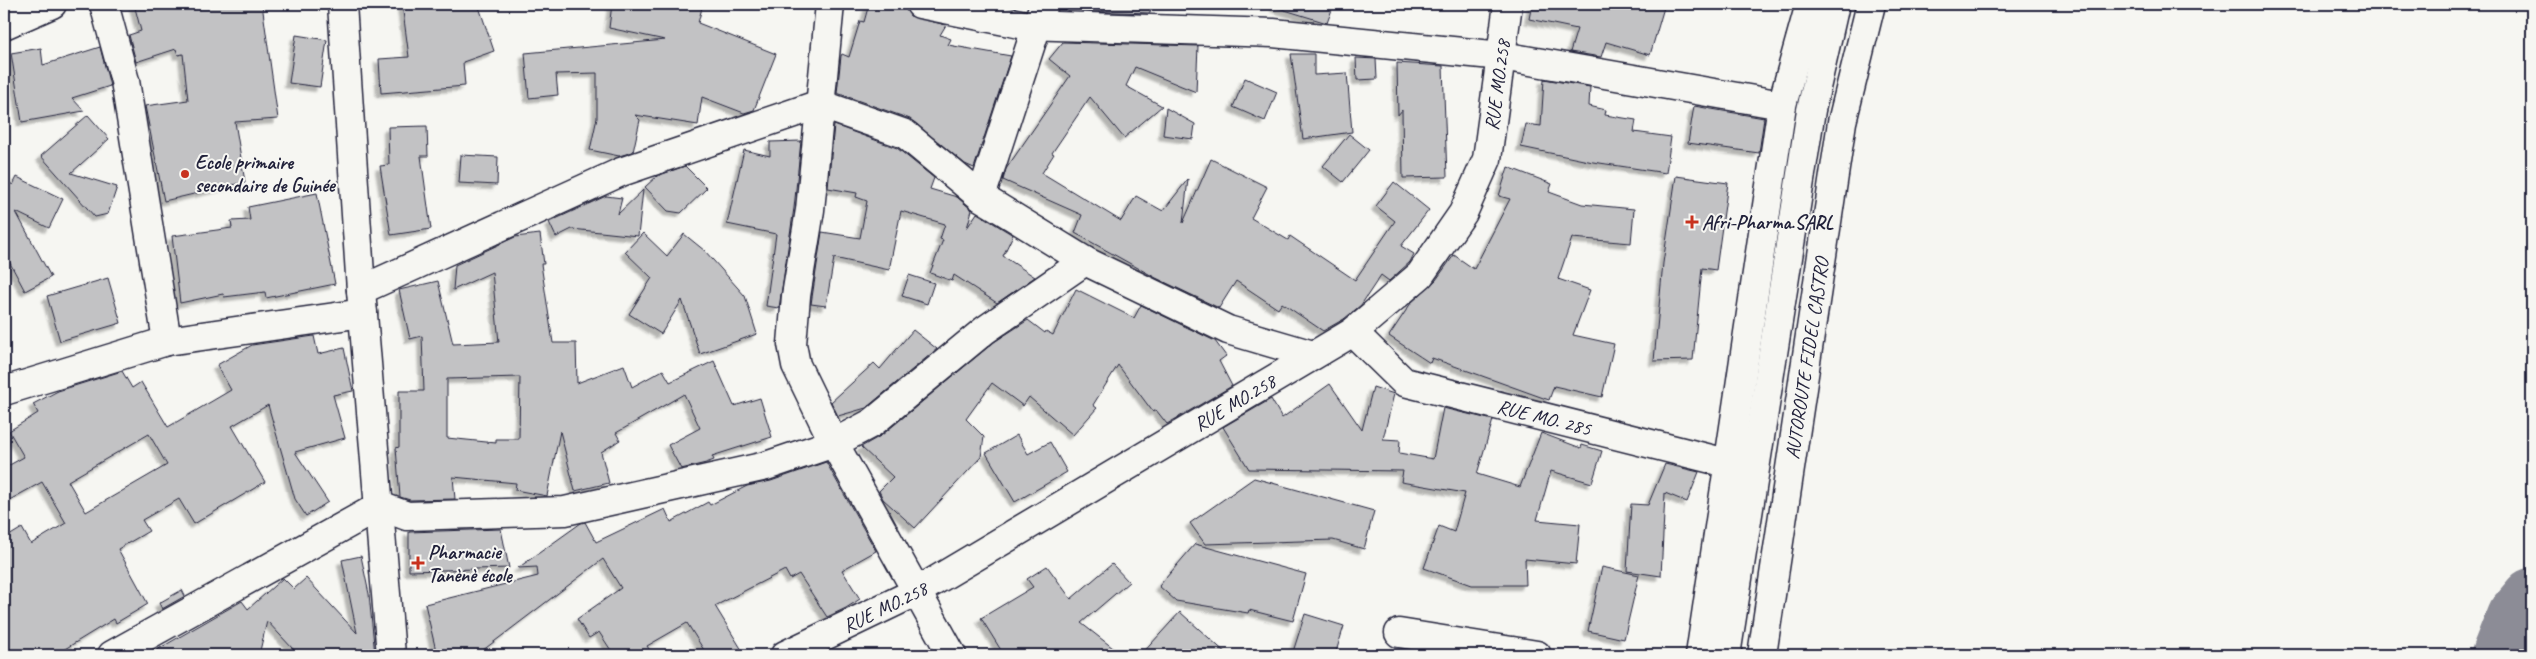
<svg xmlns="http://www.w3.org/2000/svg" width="2536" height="659" viewBox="0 0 2536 659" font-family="Caveat,sans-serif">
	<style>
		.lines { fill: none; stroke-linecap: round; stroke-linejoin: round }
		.taxiway { stroke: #8c8c96; stroke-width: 60 }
		.building { fill: #c2c2c4; stroke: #22223b; fill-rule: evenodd; filter: url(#shadow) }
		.minor-casing { stroke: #22223b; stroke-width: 31 }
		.highway-casing { stroke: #22223b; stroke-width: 31 }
		.minor { stroke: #f6f6f2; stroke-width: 28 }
		.highway { stroke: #f6f6f2; stroke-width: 28 }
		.poi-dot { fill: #c8321e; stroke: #f6f6f2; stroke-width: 2 }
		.labels { text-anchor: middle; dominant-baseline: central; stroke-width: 4; stroke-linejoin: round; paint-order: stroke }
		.street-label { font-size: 20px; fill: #22223b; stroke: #f6f6f2 }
		.poi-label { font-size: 20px; font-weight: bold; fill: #22223b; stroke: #f6f6f2; text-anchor: start }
	</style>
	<defs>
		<filter id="shadow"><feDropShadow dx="-4.5" dy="4.5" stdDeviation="1" flood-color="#0004"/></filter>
	</defs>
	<rect width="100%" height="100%" fill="#f6f6f2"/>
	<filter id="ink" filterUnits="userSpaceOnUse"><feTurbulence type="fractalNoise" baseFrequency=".02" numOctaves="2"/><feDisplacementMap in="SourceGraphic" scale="10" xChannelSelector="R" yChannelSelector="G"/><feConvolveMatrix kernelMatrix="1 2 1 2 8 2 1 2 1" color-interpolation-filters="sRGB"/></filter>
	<g filter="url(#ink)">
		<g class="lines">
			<!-- taxiway -->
			<path class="taxiway" d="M 2501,655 L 2516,617 L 2532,598"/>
		</g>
		<!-- building -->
		<path class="building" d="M 134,4 L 262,4 L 278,119 L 235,122 L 245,182 L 164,201 L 145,106 L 188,100 L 183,54 L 178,55 L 176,49 L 136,62 L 129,35 L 141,31 Z
			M 402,4 L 478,4 L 494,51 L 463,62 L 465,86 L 381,93 L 379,59 L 409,57 Z
			M 612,4 L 703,4 L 698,23 L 776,54 L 754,110 L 744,113 L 702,97 L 698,125 L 635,115 L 640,120 L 633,152 L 619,156 L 590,150 L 597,118 L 597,73 L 556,74 L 558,95 L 529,98 L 525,53 L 665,40 L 609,28 Z
			M 869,4 L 905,4 L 910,16 L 946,25 L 940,35 L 951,39 L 948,45 L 1011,56 L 974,168 L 965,164 L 910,119 L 837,93 L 841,56 L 842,54 L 849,57 L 860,21 L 864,22 Z
			M 1095,4 L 1153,4 L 1150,13 L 1088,11 Z
			M 1276,4 L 1334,4 L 1327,23 L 1275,7 Z
			M 1532,4 L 1665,4 L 1650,55 L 1606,42 L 1601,57 L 1570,52 L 1577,29 L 1529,19 Z
			M 296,35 L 327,40 L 320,87 L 289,83 Z
			M 1063,42 L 1198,46 L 1196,92 L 1135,67 L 1126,86 L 1162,106 L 1124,138 L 1090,97 L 1052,153 L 1054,154 L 1042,173 L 1121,221 L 1136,196 L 1163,211 L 1188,179 L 1183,223 L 1211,159 L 1267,187 L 1251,218 L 1288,240 L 1290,236 L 1355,280 L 1395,221 L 1376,206 L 1394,182 L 1429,210 L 1401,246 L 1414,254 L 1410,262 L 1389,281 L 1381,275 L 1361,305 L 1344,319 L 1323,331 L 1282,303 L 1278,309 L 1236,281 L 1219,308 L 1156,278 L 1075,233 L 1082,215 L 1003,180 L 1006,169 L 1070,76 L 1049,59 Z
			M 100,47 L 110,86 L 72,98 L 84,111 L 22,122 L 11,53 L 41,48 L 43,65 Z
			M 1291,54 L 1314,54 L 1314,75 L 1347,73 L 1352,132 L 1303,139 Z
			M 1356,58 L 1376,59 L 1377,79 L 1357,80 Z
			M 1397,63 L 1443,66 L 1447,177 L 1403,178 L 1402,110 L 1398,115 Z
			M 1245,78 L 1277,92 L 1265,121 L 1233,107 Z
			M 1544,79 L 1590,87 L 1589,106 L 1606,110 L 1605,115 L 1636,120 L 1634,132 L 1671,137 L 1666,173 L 1593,162 L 1521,147 L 1526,124 L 1541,126 Z
			M 1694,106 L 1764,118 L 1759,153 L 1688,143 Z
			M 1166,108 L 1195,124 L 1193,139 L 1163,135 Z
			M 88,115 L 109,139 L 71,173 L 117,187 L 108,214 L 95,217 L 41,156 Z
			M 834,125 L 897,148 L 934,178 L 930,189 L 957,197 L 972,210 L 967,228 L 977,213 L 1013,235 L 1003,256 L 1035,277 L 997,303 L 954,275 L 952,281 L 930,273 L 943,240 L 940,239 L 945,224 L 901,211 L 889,270 L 834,258 L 826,306 L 811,304 L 822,232 L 860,238 L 867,201 L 856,197 L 857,193 L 828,188 Z
			M 427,126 L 428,156 L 421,156 L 431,229 L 391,235 L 380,166 L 389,165 L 388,127 Z
			M 1349,134 L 1369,150 L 1343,182 L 1323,166 Z
			M 801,141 L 794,208 L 779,308 L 766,306 L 776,234 L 727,224 L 744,150 L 770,156 L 770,142 Z
			M 461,155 L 498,157 L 497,185 L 459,183 Z
			M 685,166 L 707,188 L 681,213 L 668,211 L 645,187 L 657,176 Z
			M 1508,167 L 1552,184 L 1549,192 L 1582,204 L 1634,209 L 1631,243 L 1572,238 L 1558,279 L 1590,290 L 1573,335 L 1614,344 L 1602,397 L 1554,386 L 1549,400 L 1432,358 L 1430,363 L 1389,336 L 1411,303 L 1436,280 L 1454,255 L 1474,269 L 1510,199 L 1499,196 Z
			M 1676,176 L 1728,183 L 1716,270 L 1702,268 L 1693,360 L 1654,361 L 1663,263 Z
			M 17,177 L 63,199 L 49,228 L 16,212 L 51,277 L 25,291 L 4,252 L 4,180 L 13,185 Z
			M 643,190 L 638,236 L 572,229 L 556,237 L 549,222 L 606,196 L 622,198 L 618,214 Z
			M 317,193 L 335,284 L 266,298 L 265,292 L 224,297 L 223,294 L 180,303 L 172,236 L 232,228 L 231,221 L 250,220 L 248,207 Z
			M 643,233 L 667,256 L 684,234 L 705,251 L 745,296 L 757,334 L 700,354 L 682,300 L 661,334 L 629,314 L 652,278 L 625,252 Z
			M 540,234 L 544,264 L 541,264 L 553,343 L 576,343 L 577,383 L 624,365 L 632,387 L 663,370 L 670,382 L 714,361 L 734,406 L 760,398 L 772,437 L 712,456 L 714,460 L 706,463 L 681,469 L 668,445 L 700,428 L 684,394 L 616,433 L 620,440 L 601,452 L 609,483 L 575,491 L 560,431 L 547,496 L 515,490 L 516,483 L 453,477 L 455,499 L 410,500 L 400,497 L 396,448 L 399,447 L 399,391 L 424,391 L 422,336 L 410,339 L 399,290 L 438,281 L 453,344 L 499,342 L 492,272 L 453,290 L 455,265 L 515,237 ZM 520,377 L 519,439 L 496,439 L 496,443 L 447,438 L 447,379 Z
			M 909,275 L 934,283 L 927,304 L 902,296 Z
			M 108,278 L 121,323 L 60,341 L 47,296 Z
			M 1076,289 L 1134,318 L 1141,305 L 1215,341 L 1226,356 L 1219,361 L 1232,386 L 1167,424 L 1156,410 L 1153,412 L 1118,365 L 1093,405 L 1097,408 L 1073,435 L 1029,397 L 1023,406 L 992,383 L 966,419 L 984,437 L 981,457 L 915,528 L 883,499 L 879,491 L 893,477 L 861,447 L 882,435 L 994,342 L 1028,320 L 1045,333 L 1046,331 L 1053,335 Z
			M 913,330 L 937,349 L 866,408 L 838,416 L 831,402 L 874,363 L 880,369 Z
			M 314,336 L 318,354 L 344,348 L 353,391 L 333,395 L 345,438 L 295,452 L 328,502 L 306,516 L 295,499 L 268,405 L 232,426 L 265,482 L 194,524 L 179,499 L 142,520 L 149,531 L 118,549 L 148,604 L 116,623 L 114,619 L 55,655 L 4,655 L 4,539 L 22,528 L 31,544 L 66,523 L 42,482 L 4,503 L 4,468 L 24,457 L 9,431 L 38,413 L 33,404 L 58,391 L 122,371 L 132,388 L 141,382 L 168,427 L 231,390 L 217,365 L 252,345 ZM 149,434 L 167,465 L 86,512 L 68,481 Z
			M 1330,384 L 1362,430 L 1373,387 L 1394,394 L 1383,439 L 1400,440 L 1399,453 L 1433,459 L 1443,408 L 1493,420 L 1477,474 L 1520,487 L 1541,433 L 1581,448 L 1582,445 L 1602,451 L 1592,483 L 1551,471 L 1537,520 L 1580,524 L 1576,564 L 1525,559 L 1526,585 L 1472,585 L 1424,568 L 1439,526 L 1454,532 L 1465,493 L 1401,482 L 1403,471 L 1249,469 L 1223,427 L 1271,399 L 1282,418 Z
			M 1017,435 L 1028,454 L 1050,442 L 1067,472 L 1015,502 L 986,453 Z
			M 826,462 L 876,551 L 842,570 L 860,599 L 846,608 L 827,617 L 799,574 L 790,579 L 785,570 L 715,606 L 745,655 L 707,655 L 687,623 L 647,646 L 653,655 L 614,655 L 599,632 L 589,638 L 577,619 L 621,588 L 603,559 L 478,654 L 437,655 L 425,604 L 538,576 L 537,567 L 518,568 L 581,523 L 585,522 L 596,542 L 665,509 L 671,522 L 708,502 L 710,505 L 747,486 L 771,481 Z
			M 1665,464 L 1699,472 L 1687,502 L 1665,493 L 1661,576 L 1627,571 L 1631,504 L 1648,505 Z
			M 1254,478 L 1374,511 L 1364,549 L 1333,540 L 1205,544 L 1190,523 Z
			M 501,529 L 509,568 L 409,571 L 409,532 Z
			M 1195,544 L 1306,574 L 1293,621 L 1249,610 L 1248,613 L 1176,601 L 1159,586 Z
			M 361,556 L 369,594 L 375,655 L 295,655 L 293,649 L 267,621 L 259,655 L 148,655 L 242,601 L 248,609 L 283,578 L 294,589 L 306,578 L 357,633 L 342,560 Z
			M 1112,564 L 1129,582 L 1081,623 L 1122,655 L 1004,655 L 981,618 L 1033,587 L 1027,579 L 1047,566 L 1071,599 Z
			M 1602,567 L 1639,575 L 1624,639 L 1588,631 Z
			M 182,590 L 185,596 L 162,609 L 159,603 Z
			M 1180,612 L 1228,655 L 1141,655 Z
			M 1305,614 L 1344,626 L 1335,655 L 1292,655 Z"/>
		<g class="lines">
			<defs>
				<g id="minor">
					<path d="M 104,4 L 125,81 L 167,341"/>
					<path d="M 342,4 L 361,290 L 391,655"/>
					<path d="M 830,4 L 810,210 L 796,296 L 792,344 L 796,365 L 834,443 L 952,655"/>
					<path d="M 920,4 L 1025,25 L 1273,33 L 1502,56 L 1782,105"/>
					<path d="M 4,25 L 52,4"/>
					<path d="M 981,197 L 1044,4"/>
					<path d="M 361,290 L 621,172 L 820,104 L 905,134 L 981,197 L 1085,261 L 1228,330 L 1313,355"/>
					<path id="s1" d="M 1353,332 L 1404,382 L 1747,468"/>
					<path d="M 4,391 L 167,341 L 363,313"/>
					<path d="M 1399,633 L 1537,655"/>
					<path d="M 112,655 L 380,506 L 407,516 L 565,511 L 766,466 L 834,443 L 872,423 L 985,330 L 1085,261"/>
					<path id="s2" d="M 785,655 L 916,592 L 1353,332 L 1420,275 L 1463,213 L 1487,159 L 1508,4"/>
					<path d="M 1700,655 L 1782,105 L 1810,4"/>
				</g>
				<g id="highway">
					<path d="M 1726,655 L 1811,110 L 1835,4"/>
					<path id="s3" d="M 1762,655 L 1842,122 L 1871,4"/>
				</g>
			</defs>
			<!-- minor casing -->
			<use href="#minor" class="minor-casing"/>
			<!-- highway casing -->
			<use href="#highway" class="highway-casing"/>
			<!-- minor -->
			<use href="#minor" class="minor"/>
			<!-- highway -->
			<use href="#highway" class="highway"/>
		</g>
	</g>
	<!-- markers -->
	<g class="poi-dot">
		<circle cx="185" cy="174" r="5"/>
		<path d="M1689.5 214.5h5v5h5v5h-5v5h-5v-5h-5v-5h5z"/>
		<path d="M415.5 555.5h5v5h5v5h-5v5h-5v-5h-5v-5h5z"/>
	</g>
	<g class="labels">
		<!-- street labels -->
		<g class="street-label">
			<text stroke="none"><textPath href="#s2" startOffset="951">RUE MO.258</textPath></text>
			<text stroke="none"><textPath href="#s3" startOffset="300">AUTOROUTE FIDEL CASTRO</textPath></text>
			<text stroke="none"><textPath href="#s2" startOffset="516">RUE MO.258</textPath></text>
			<text stroke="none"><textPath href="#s1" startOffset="216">RUE MO. 285</textPath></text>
			<text stroke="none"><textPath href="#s2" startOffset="111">RUE MO.258</textPath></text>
		</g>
		<!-- poi labels -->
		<g class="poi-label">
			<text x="195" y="162">Ecole primaire<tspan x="195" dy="23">secondaire de Guinée</tspan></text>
			<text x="1702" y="222">Afri-Pharma.SARL</text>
			<text x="428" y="552">Pharmacie<tspan x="428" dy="23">Tanènè école</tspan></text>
		</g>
	</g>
	<!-- margin -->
	<rect width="2536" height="659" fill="none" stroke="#f6f6f2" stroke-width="20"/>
	<rect x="10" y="10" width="2516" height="639" fill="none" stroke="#22223b" stroke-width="2" filter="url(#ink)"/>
</svg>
